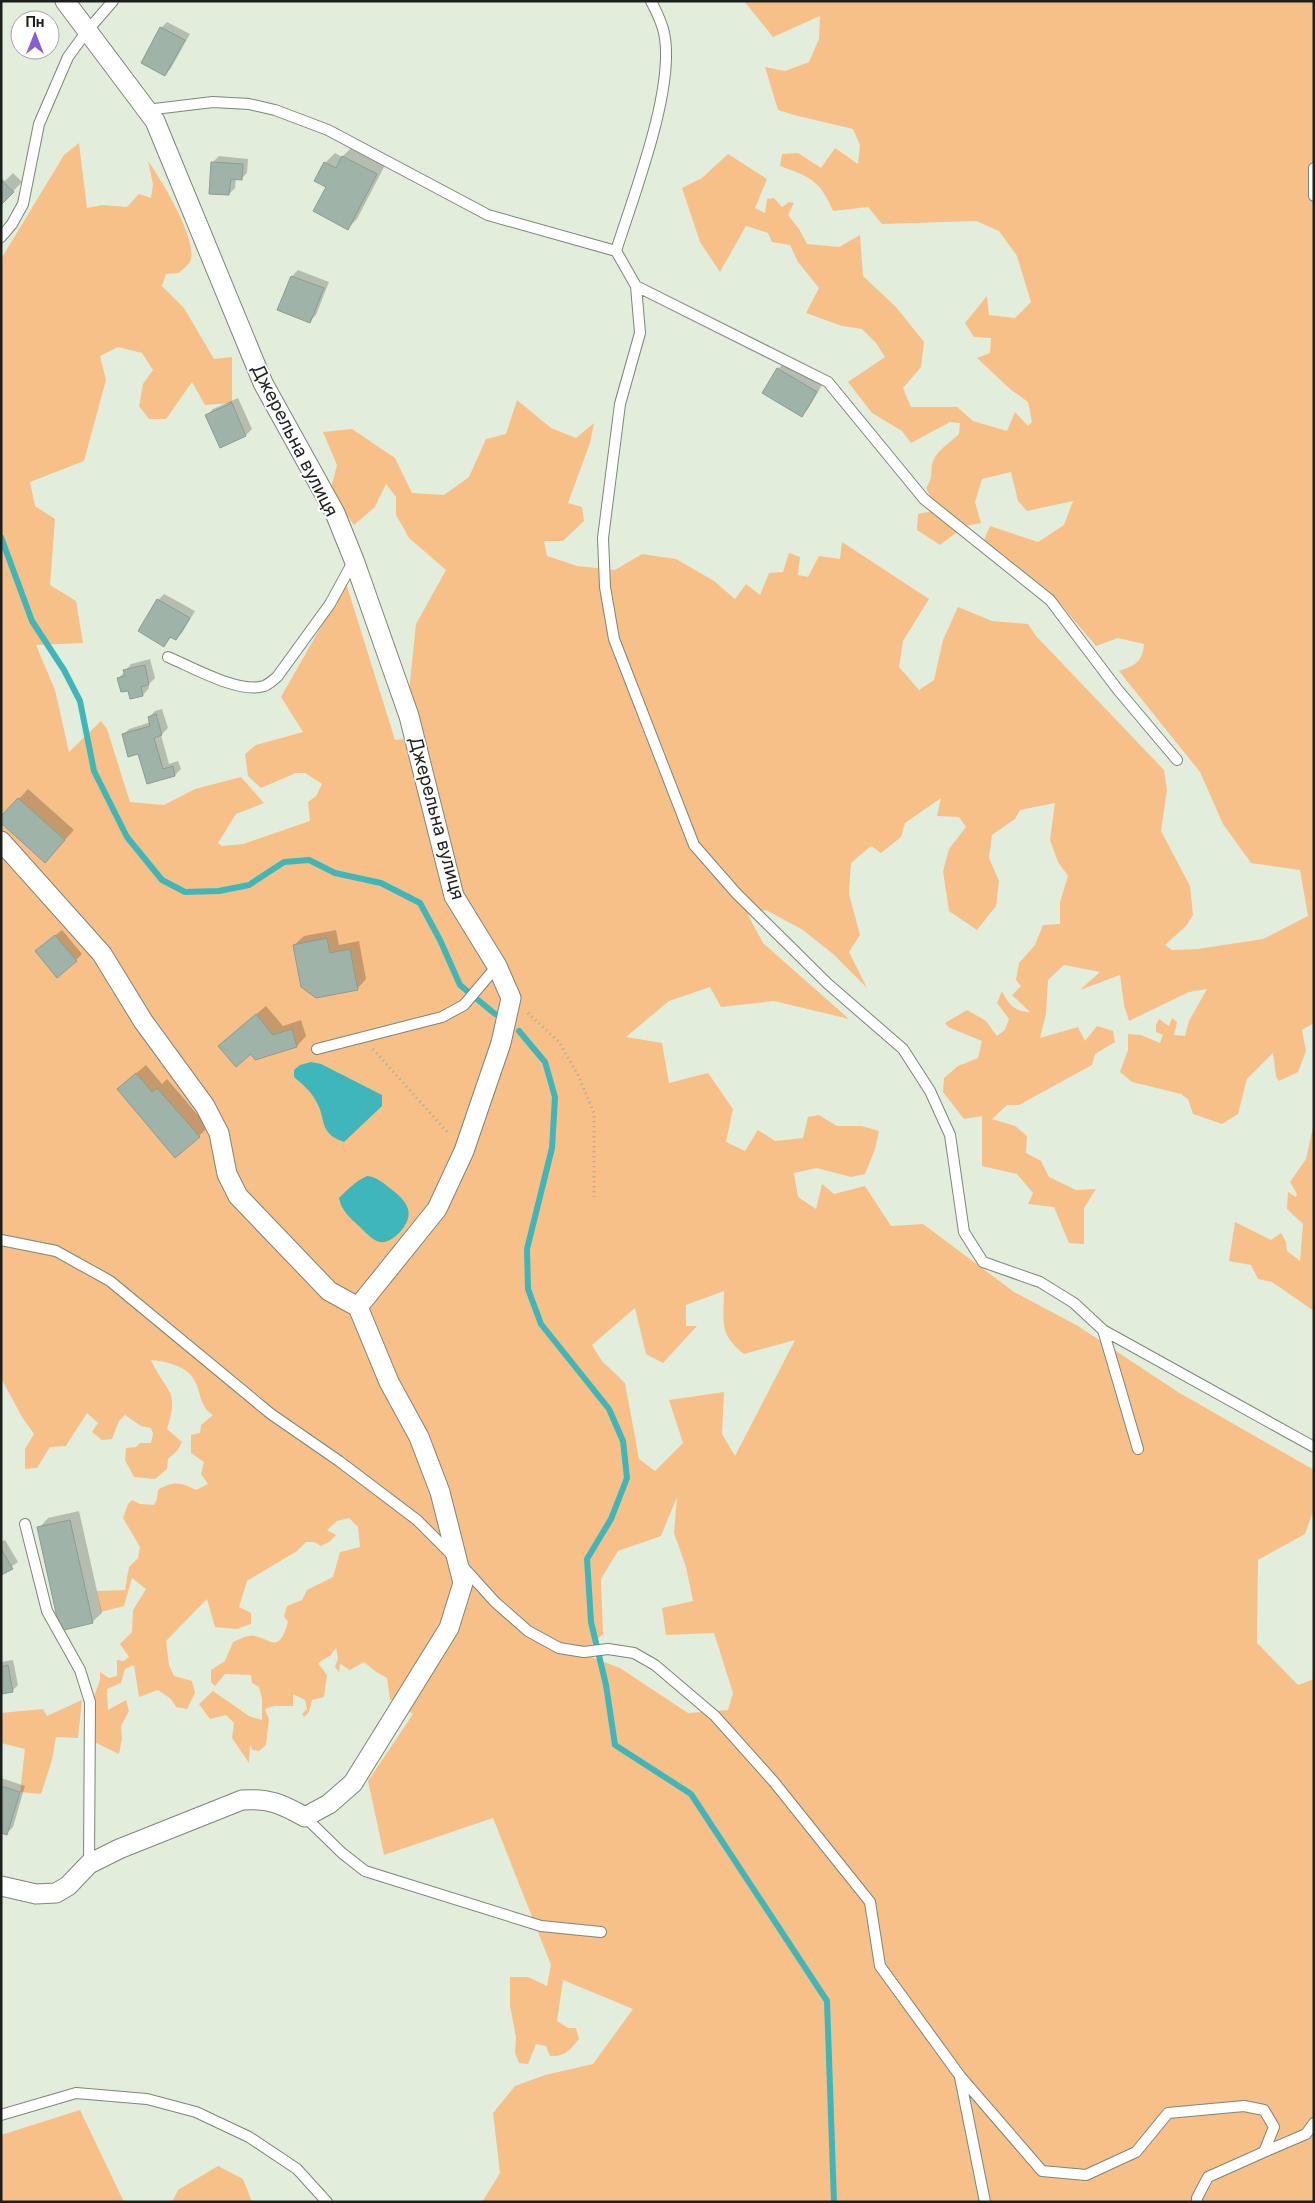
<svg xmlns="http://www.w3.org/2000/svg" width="1315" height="2203" viewBox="0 0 1315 2203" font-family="Inter,sans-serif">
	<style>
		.green { fill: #f7c088; fill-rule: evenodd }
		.water { fill: #3fb6ba }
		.shadow { fill: #0003 }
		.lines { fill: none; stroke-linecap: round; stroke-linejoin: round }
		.stream { stroke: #3fb6ba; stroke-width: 6 }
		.building { fill: #9fb3a9; stroke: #8a9d94 }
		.lane-casing { stroke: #7d8677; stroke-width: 12 }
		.street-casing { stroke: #7d8677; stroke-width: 21 }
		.path { stroke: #a1a99c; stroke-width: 3; stroke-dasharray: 1 4; stroke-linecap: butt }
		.lane { stroke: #fff; stroke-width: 10 }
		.street { stroke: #fff; stroke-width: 19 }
		.labels { text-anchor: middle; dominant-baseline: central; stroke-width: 4; stroke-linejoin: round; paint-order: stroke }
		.street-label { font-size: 18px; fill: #1c201a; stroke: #fff }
	</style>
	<rect width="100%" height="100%" fill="#e3eddc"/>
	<!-- green -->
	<path class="green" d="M 744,1 L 1314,1 L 1314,1023 L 1302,1030 L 1306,1051 L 1298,1072 L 1279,1081 L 1276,1077 L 1273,1053 L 1247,1079 L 1238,1114 L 1222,1124 L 1193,1114 L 1188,1099 L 1181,1094 L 1132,1082 L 1120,1072 L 1128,1050 L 1128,1034 L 1141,1035 L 1160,1043 L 1163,1035 L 1156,1032 L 1156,1025 L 1159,1019 L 1169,1026 L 1172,1018 L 1177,1022 L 1174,1035 L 1185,1036 L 1189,1021 L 1207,989 L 1189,992 L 1129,1021 L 1124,1005 L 1120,975 L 1080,990 L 1100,972 L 1064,965 L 1048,980 L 1046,1014 L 1040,1038 L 1078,1027 L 1085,1041 L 1097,1026 L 1113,1031 L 1115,1042 L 1095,1054 L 1092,1065 L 1019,1105 L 1007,1105 L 992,1119 L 1015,1126 L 1027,1136 L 1026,1153 L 1041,1161 L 1049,1177 L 1076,1190 L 1096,1189 L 1084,1208 L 1084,1244 L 1069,1243 L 1054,1207 L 1028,1204 L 1033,1193 L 1017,1174 L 982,1166 L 982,1116 L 964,1119 L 943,1092 L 944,1078 L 958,1066 L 978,1058 L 982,1041 L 948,1027 L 945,1023 L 967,1010 L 986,1021 L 997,1036 L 1005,1030 L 1009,1019 L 997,1003 L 1002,991 C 1008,1004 1015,1012 1030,1012 L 1012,995 L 1021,986 L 1016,980 L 1019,963 L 1035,945 L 1043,925 L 1060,924 L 1060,902 L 1068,876 L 1058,862 L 1050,840 L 1055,803 L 1020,810 L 1015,819 L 992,835 L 989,858 L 999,881 L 996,906 L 977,930 L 949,911 L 943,871 L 949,849 L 966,827 L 959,817 L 937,816 L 941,798 L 905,823 L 901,837 L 881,853 L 871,846 L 851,863 L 849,894 L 860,935 L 849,952 L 867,988 L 833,954 L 803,930 L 766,910 L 748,915 L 763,943 L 849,1019 L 774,1001 L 721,1007 L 710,987 L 669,1001 L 626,1037 L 662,1043 L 669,1083 L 708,1073 L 733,1109 L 726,1142 L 745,1151 L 758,1130 L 775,1141 L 803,1138 L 808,1117 L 819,1115 L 837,1126 L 862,1126 L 879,1131 L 875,1149 L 865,1174 L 851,1177 L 817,1168 L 794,1173 L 798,1197 L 816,1209 L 822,1184 L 834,1194 L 865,1186 L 891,1226 L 923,1224 L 1014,1292 L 1078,1326 L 1178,1392 L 1314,1470 L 1314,1509 L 1305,1534 L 1258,1560 L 1257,1643 L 1298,1685 L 1314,1679 L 1314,2202 L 482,2202 L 500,2173 L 493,2113 L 515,2086 L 545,2075 L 593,2064 L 633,2009 L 563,1980 L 557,2021 L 568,2028 L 576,2028 L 579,2039 C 570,2050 565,2057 550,2056 L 546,2046 L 536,2044 L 528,2064 L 519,2063 L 515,2053 L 516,2037 L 510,2006 L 510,1977 L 528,1977 L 547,1986 L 551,1965 L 493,1818 L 384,1855 L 368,1781 L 413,1714 L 390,1699 L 387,1678 L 375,1671 L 364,1662 L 350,1670 L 340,1664 L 339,1672 L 335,1667 L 338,1658 L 336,1647 L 331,1655 L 318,1663 L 327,1675 L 324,1697 L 312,1700 L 309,1712 L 304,1717 L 302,1714 L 307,1709 L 305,1700 L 293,1694 L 293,1706 L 274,1706 L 265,1709 L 269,1719 L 266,1745 L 259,1751 L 252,1750 L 250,1744 L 249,1763 L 232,1738 L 234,1723 L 226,1715 L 210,1719 L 199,1704 L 213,1691 L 249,1716 L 262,1720 L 262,1699 L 259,1687 L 252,1683 L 251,1675 L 225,1674 L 215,1686 L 211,1682 L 211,1670 L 225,1661 L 233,1642 C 238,1640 243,1637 248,1636 C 269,1633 277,1660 288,1622 L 284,1616 L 287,1606 L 302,1600 L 307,1590 L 333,1577 L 340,1552 L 360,1547 L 358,1527 L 349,1518 L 337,1521 L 327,1530 L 336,1535 L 329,1542 L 321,1546 L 314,1542 L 306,1542 L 297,1551 L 247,1581 L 239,1607 L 251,1613 L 251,1624 L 237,1629 L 215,1627 L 207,1599 L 166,1641 L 169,1665 L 174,1676 L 192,1681 L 195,1693 L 187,1709 L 176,1707 L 171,1699 L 158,1690 L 139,1697 L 134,1665 L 125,1669 L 121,1683 L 107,1689 L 108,1710 L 126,1700 L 129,1711 L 121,1726 L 122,1739 L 119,1754 L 92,1741 L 92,1702 L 100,1680 L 100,1672 L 109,1678 L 117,1676 L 117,1660 L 124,1661 L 129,1657 L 120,1644 L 132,1632 L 133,1610 L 146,1589 L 132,1578 L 124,1606 L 101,1612 L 97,1591 L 125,1590 L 129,1567 L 138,1558 L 140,1547 L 123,1518 L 128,1504 L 132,1500 L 140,1504 L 154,1505 L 157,1499 L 158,1490 C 174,1481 180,1482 196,1490 L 208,1484 L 201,1474 L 204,1462 L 191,1453 L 191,1435 L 200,1433 L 201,1425 L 213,1415 C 199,1407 201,1390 193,1378 C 186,1366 164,1361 151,1360 C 166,1393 180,1389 167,1429 L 182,1442 L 177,1451 L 168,1459 L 167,1469 L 155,1479 L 134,1477 L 125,1460 L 126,1448 L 136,1447 L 140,1443 L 151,1443 L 153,1434 L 151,1428 L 141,1426 L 125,1415 L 119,1421 L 112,1439 L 102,1440 L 92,1432 L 98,1423 L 87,1413 L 66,1446 L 50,1447 L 37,1468 L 25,1469 L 25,1449 L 34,1434 L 22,1417 L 1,1378 L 1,259 L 64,155 L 79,143 L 87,208 L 102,205 L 127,207 L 139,194 L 151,198 L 153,184 L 148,161 C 161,179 196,237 191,259 C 190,264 183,269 179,273 L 166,274 L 162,286 L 184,308 L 214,359 L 232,357 L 232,403 L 205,405 L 192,382 L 166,419 L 149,419 L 139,406 L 143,384 L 153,370 L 142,353 L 118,347 L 100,356 L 106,380 L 84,461 L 30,482 L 35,506 L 55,519 L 50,585 L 76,601 L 83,643 L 36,645 L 55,690 L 69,752 L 101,721 L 107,729 L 130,802 L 164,805 L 195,789 L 241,777 L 264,803 L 236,814 L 218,843 L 222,846 L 243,844 L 310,821 L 308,802 L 316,796 L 322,784 L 305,773 L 296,773 L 261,788 L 248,776 L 245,754 L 256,745 L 303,732 L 281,697 L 346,583 L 395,740 L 404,739 L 416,624 L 446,570 L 409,538 L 396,515 L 396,497 L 386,484 L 375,507 L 354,525 L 330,492 L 337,465 L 323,432 L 352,429 L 395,458 L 412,493 L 444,495 L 469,477 L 486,439 L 506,434 L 517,400 L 551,428 L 576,438 L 594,423 L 590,443 L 568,503 L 582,507 L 584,521 L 563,541 L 544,541 L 547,556 L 577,566 L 615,570 L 642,554 L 676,559 L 714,581 L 735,599 L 746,584 L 760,595 L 769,573 L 783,572 L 789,553 L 800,557 L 798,575 L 808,577 L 819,556 L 840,559 L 842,542 L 929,599 L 903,641 L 899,667 L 919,690 L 934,680 L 943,640 L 958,607 L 992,621 L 1028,624 L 1036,636 L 1164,770 L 1167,790 L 1161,831 L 1190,886 L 1193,915 L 1187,925 L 1165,945 L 1172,950 L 1198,949 L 1263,939 L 1308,916 L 1300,870 L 1251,863 L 1223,824 L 1200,772 L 1119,671 C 1135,666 1143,661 1144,644 L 1118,638 L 1096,646 L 1061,605 L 984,540 L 990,526 L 1038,542 L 1064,525 L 1073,501 L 1027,511 L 1018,501 L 1011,472 L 982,479 L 975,502 L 981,523 L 965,526 L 940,545 L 917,530 L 918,514 L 937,510 L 926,488 C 935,474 929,472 933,461 C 937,450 951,442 959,434 L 960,423 L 950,422 L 911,443 L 902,431 L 872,413 L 848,382 L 885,357 L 876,343 L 862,329 L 842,326 L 806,313 L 819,288 L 798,262 L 790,245 L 772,242 L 768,233 L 746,226 L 720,272 L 700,242 L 682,188 L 702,178 L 728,154 L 767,179 L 755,208 L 765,213 L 767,199 L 774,198 L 782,207 L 789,202 L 794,203 L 788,215 L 799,229 L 807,244 L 839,247 L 860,235 L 863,276 L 896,307 L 924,342 L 921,367 L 903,388 L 911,407 L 957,407 L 973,421 L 1007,431 L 1015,412 L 1028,426 L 1032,422 L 1028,402 L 1010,389 L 977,358 L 990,353 L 991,338 L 974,337 L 965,323 L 987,296 L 989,315 L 1015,318 L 1031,302 L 1017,256 L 999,231 L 976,221 L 882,224 L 868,207 L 833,211 C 820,180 810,177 780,166 L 782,154 L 798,153 L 821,168 L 835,148 L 858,164 L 860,145 L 853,129 L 794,115 L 778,110 L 765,67 L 785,71 L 809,62 L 819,39 L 820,16 L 773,37 ZM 724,1291 C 724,1321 718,1334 744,1354 L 795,1340 L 735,1456 L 722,1434 L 724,1392 L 669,1400 L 683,1443 L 655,1471 L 639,1459 L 625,1383 L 602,1361 L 592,1345 L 635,1308 L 646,1354 L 663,1363 L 697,1326 L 686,1326 L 686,1305 ZM 677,1497 L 674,1533 L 686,1567 L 693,1601 L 662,1608 L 666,1635 L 714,1633 L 733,1693 L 728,1710 L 688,1713 L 620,1668 L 519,1630 L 584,1652 L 603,1634 L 601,1579 L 618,1551 L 661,1536 Z
		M 1314,1123 L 1314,1311 L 1272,1282 L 1258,1279 L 1251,1265 L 1229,1261 L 1235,1222 L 1271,1240 L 1281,1233 L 1286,1242 L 1287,1251 L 1300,1261 L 1303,1224 L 1287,1209 L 1288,1192 L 1296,1197 L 1297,1194 L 1290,1182 L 1306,1159 Z
		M 82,1700 L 78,1738 L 56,1737 L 52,1760 L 41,1794 L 20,1792 L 25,1749 L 1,1743 L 1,1713 L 43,1709 L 47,1716 Z
		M 80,2110 L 124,2202 L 1,2202 L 1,2135 Z
		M 218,2166 L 243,2179 L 252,2202 L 172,2202 L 178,2190 Z"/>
	<!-- water -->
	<path class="water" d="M 311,1062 L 321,1064 L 382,1095 L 382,1106 L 344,1142 C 318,1133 327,1120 316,1101 C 311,1091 302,1084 294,1077 L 294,1070 L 300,1065 Z
		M 367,1176 C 377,1177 383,1183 391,1189 C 408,1202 416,1214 400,1232 C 394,1238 388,1243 380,1242 C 373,1241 364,1231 359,1226 C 350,1218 341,1210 339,1198 C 348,1189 356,1181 367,1176 Z"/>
	<!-- shadow -->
	<path class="shadow" d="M 167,22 L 190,34 L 171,68 L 165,75 L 161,28 Z
		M 352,147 L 385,165 L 357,219 L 348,228 L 327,187 L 316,181 L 325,163 L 335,153 L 342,157 Z
		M 219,156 L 248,159 L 247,173 L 241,179 L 236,178 L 235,188 L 229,194 L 210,193 L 213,162 Z
		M 13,173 L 22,182 L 1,204 L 1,178 L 5,181 Z
		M 298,270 L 329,282 L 316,315 L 310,321 L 292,276 Z
		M 784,363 L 822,385 L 808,409 L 802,415 L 778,369 Z
		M 238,398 L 252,429 L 246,435 L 207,415 L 213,409 Z
		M 164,594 L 195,611 L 182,633 L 176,639 L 172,636 L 164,646 L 158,600 Z
		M 150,659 L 155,678 L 148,685 L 149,688 L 143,695 L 119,678 L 131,664 Z
		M 162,709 L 168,728 L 161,735 L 169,764 L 178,761 L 181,769 L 175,775 L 148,782 L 139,752 L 123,735 L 129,729 L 151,722 L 149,717 L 155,711 Z
		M 28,789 L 74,830 L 54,852 L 1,818 Z
		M 62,930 L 82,954 L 76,960 L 42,946 Z
		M 336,930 L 339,945 L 359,941 L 366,979 L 357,989 L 294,945 L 304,936 Z
		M 266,1006 L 283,1026 L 301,1020 L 306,1036 L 297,1046 L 256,1058 L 229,1037 Z
		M 146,1065 L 162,1084 L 167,1079 L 208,1127 L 199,1136 L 128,1080 Z
		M 79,1511 L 102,1613 L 92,1622 L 39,1528 L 48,1518 Z
		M 5,1540 L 18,1562 L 1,1574 L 1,1542 Z
		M 13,1660 L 18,1685 L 12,1691 L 1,1693 L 1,1662 Z
		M 1,1778 L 25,1786 L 13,1827 L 7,1833 L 1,1832 Z"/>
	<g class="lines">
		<!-- stream -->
		<path class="stream" d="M 1,537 L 32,621 L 64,670 L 80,701 L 94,771 L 127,837 L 162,880 L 185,892 L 219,891 L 249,885 L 284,862 L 309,860 L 335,873 L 381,883 L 420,903 L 440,940 L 460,985 L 495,1014
			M 519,1031 L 545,1062 L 555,1097 L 552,1148 L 527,1249 L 528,1289 L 541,1324 L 609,1409 L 623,1441 L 627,1478 L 611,1519 L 587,1559 L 591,1622 L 606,1685 L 615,1745 L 691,1794 L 827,2001 L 834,2202"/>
	</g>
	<!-- building -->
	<path class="building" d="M 160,27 L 185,40 L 165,76 L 141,63 Z
		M 342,156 L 377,174 L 348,230 L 313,211 L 326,187 L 314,181 L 324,162 L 336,168 Z
		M 211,162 L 243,164 L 242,180 L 231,179 L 229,195 L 209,194 Z
		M 2,181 L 14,192 L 1,205 L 1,182 Z
		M 291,276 L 324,288 L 310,323 L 277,310 Z
		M 777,368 L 817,392 L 802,417 L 762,393 Z
		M 232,403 L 246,436 L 220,448 L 205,415 Z
		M 157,599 L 190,618 L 176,640 L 170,637 L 164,647 L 138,631 Z
		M 145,665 L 149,685 L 141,687 L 143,696 L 130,699 L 128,691 L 121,692 L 117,678 L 125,676 L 123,670 Z
		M 156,714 L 162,735 L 154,738 L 163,769 L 173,766 L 175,776 L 147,784 L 138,754 L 128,757 L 122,734 L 150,726 L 148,717 Z
		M 18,798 L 65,840 L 45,863 L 1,823 L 1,816 Z
		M 55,935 L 77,961 L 57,978 L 35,951 Z
		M 327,938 L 330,953 L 350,949 L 358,990 L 316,998 L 301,987 L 293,945 Z
		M 256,1014 L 273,1035 L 292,1029 L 297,1047 L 255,1060 L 251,1054 L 236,1067 L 218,1046 Z
		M 136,1073 L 152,1092 L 157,1088 L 200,1137 L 175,1158 L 117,1089 Z
		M 70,1520 L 93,1623 L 60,1631 L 37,1527 Z
		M 1,1549 L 13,1569 L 1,1575 Z
		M 8,1665 L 13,1692 L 1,1694 L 1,1667 Z
		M 1,1786 L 20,1792 L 7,1835 L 1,1833 Z"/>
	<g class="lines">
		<defs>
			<path id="lane" d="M 651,1 C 656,11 662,22 664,33 C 676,87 633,197 616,251 L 636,286 L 828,382 L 924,499 L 1050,600 L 1118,690 L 1177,760
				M 146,110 L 213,102 L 249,104 L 275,110 L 328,130 L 488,215 L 616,251
				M 1314,168 L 1314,196
				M 1,237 L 12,224 L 23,204 L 39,124 L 68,57 L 87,31 L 113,1
				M 636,286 L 640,333 L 620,404 L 603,538 L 605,587 L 614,639 L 694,845 L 736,893 L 828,984 L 903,1049 L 930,1091 L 950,1135 L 964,1232 L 983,1262 L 1040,1282 L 1074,1303 L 1103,1330 L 1314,1447
				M 168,657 C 192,667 239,694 264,686 C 269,684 273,680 277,677 L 330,604 L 354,560
				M 317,1049 L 442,1017 L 464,1005 L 497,966
				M 1,1240 L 56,1251 L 110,1281 L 271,1414 L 339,1461 L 417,1520 L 457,1560 L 495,1602 L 528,1631 L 559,1648 L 584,1652 L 608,1649 L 634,1653 L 655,1665 L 715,1716 L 774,1782 L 870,1902 L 880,1966 L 960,2076 L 1042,2171 L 1086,2175 L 1136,2152 L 1168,2113 L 1244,2106 L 1264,2110 L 1274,2127 L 1264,2152 L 1208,2177 L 1197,2198 L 1197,2202
				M 1103,1330 L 1138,1449
				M 25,1524 L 47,1611 L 80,1670 L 90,1702 L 89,1864
				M 305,1817 L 342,1853 L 365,1871 L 541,1926 L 601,1932
				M 960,2077 L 985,2202
				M 1,2115 L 76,2093 L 147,2099 L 196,2112 L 249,2137 L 297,2169 L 327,2202
				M 1264,2152 L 1306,2134 L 1314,2123"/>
			<path id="street" d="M 1,841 L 102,954 L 143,1021 L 205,1106 L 219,1133 L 227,1174 L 238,1196 L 329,1291 L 358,1307 L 437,1209 L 464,1151 L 501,1043 L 511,998 L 497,966 L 454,896 L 409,716 L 354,560 L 335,513 L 263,383 L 155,121 L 65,1
				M 1,1886 L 36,1894 L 56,1893 L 68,1886 L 89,1864 L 119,1849 L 242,1800 C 269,1798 282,1804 305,1817 L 329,1804 L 353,1783 L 449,1628 L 463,1583 L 440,1492 L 419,1437 L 389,1382 L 358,1307"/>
		</defs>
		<!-- lane casing -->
		<use href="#lane" class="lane-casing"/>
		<!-- street casing -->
		<use href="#street" class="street-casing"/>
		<!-- path -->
		<path class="path" d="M 528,1013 L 559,1042 L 579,1077 L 594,1113 L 594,1197
			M 373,1049 L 449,1134"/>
		<!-- lane -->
		<use href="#lane" class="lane"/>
		<!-- street -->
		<use href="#street" class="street"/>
	</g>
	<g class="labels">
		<!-- street labels -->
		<g class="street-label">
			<text transform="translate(295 440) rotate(63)">Джерельна вулиця</text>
			<text transform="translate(437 818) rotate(75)">Джерельна вулиця</text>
		</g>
	</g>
	<!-- border -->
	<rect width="1315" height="2203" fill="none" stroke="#1c201a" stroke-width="5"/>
	<!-- north arrow -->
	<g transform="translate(35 35)"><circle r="24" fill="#ffffff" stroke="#a4a6a3"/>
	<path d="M0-4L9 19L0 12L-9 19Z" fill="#895bd5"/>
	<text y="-8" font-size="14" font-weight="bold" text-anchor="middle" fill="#1c201a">Пн</text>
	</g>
</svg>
